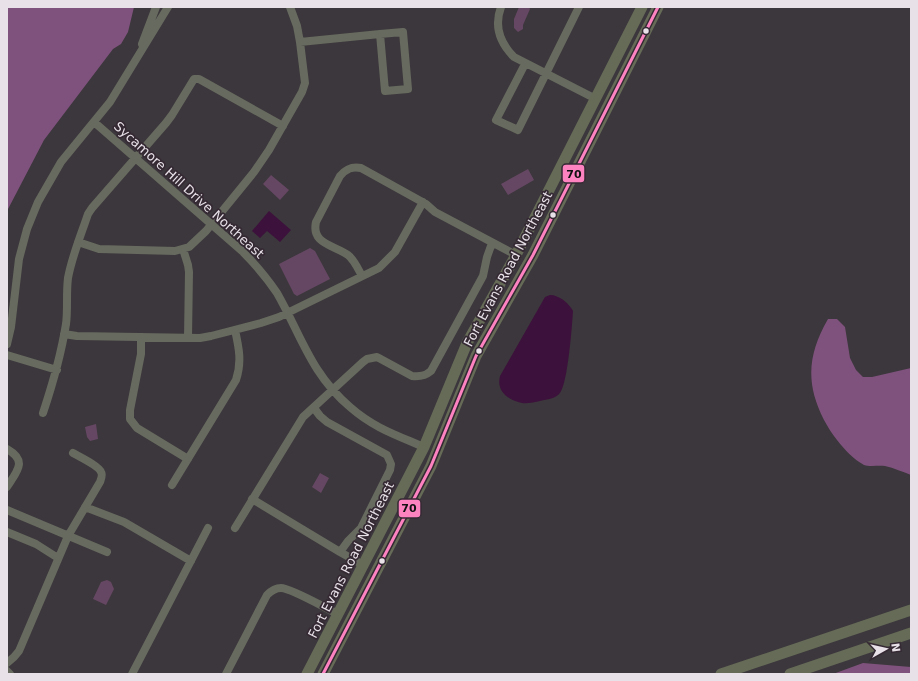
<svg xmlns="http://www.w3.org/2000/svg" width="918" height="681" viewBox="0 0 918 681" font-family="'DejaVu Sans',sans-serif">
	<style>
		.green { fill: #654763 }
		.forest { fill: #7f527d }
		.water { fill: #3c113b }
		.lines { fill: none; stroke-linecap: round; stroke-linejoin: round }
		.minor { stroke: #676a5f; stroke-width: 8 }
		.major { stroke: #656b57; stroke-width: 11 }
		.bus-1-casing { stroke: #352a34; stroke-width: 6 }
		.bus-1 { stroke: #fc82c0; stroke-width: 3 }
		.bus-dot { fill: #e8e1e8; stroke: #352a34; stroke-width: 1.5 }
		.labels { text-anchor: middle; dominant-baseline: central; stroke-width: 3.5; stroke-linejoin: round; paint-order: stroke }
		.street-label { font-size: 13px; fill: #e8e1e8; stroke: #352a34 }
		.line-badge { stroke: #352a34; stroke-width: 1.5 }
		.pale-badge-label { font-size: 11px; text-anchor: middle; font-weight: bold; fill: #111 }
	</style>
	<rect width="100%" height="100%" fill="#3c373c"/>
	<!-- green -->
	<path class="green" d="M 519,7 L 529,7 L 530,9 L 523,25 L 523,29 L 518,32 L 514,28 L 514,19 Z
		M 528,169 L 534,180 L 508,195 L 501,184 Z
		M 271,175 L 289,190 L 280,200 L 263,184 Z
		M 310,248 L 315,251 L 330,279 L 297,296 L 294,294 L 279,264 Z
		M 96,424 L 98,439 L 90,441 L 87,437 L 85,427 Z
		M 320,473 L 329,478 L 321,493 L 312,487 Z
		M 107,580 L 111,582 L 114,589 L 106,605 L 93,599 L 101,582 Z"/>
	<!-- forest -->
	<path class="forest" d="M 7,7 L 134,7 L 128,32 L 121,44 L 113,49 L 44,140 L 7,211 Z
		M 828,319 L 837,319 L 845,327 L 850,358 L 856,370 L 863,377 L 872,377 L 911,368 L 911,475 C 903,472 894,468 885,466 C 879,465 870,467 864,465 C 853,459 845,450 837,440 C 832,434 828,427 824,420 C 805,383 808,354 828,319 Z
		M 863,663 L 911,667 L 911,674 L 833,674 Z"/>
	<!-- water -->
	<path class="water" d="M 269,211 L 291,230 L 280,242 L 267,231 L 260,238 L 252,231 Z
		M 550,295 C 559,295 569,303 573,311 C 572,326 568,382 560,393 C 555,399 548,399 540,401 C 535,402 527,404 522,403 C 508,400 496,391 500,376 L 545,297 Z"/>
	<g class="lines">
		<!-- minor -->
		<path class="minor" d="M 501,7 C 494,26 500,43 514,57 L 596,99
			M 403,32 L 408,89 L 385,91 L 380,34 Z
			M 300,42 L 380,34
			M 142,44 L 156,7
			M 525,64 L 496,120 L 518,130 L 579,7
			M 94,122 L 242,251 C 255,264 267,278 277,293 C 301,335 311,374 350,407 C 374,428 396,435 424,447
			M 78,242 L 99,249 L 175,251 L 189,247 L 206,231 L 254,172 L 269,150 L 302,92 L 305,83 L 300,42 L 297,26 L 290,7
			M 183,249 L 188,265 L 189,272 L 188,337
			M 362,276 C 358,269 355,261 348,255 C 334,245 311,244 316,222 L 340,176 C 346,169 352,166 361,168 L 426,204 L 435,212 L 516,255
			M 64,334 L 77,336 L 200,338 L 211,336 L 261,323 L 279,317 L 379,268 L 395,252 L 423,202
			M 141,337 L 141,354 L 130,410 L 130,419 L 137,428 L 188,459
			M 7,344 L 11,327 L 19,259 L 27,229 L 38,202 L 61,162 L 110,102 L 168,7
			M 7,355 L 57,370
			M 314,408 L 320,416 L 327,422 L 387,455 L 391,464 L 390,470 L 361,528 L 348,541 L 340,552
			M 43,413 C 53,383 61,355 66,324 C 68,309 66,294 68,278 C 72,256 81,235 88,214 L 92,208 L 166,123 L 172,115 L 194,79 L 199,79 L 283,126
			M 7,449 C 28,461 17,471 7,487
			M 172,485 L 236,380 C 242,362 239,348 235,330
			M 252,499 L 340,552 L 363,565
			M 85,507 L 124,522 L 191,561
			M 7,510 L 107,552
			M 235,528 L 303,417 L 363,362 L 367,359 L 377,357 L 412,376 C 420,377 425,376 431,371 L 483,276 L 487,257 L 492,243
			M 7,532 L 36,544 L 58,558
			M 7,663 L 14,657 L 19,651 L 68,536 L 100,482 C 101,479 103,475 101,472 C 99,466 80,457 73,453
			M 7,671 L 10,674
			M 132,674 L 208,528
			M 226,674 L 267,595 C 271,591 275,588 281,588 C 291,588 327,609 338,614"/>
		<!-- major -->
		<path class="major" d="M 307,674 L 424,447 L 467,343 L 516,255 L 642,7
			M 323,674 L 431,466 L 476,356 L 533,255 L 658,7
			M 721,674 L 911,610
			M 790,674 L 911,633"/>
		<defs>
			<path id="bus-1" d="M 323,674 L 431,466 L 476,356 L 533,255 L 658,7"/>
		</defs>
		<!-- bus-1 casing -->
		<use href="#bus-1" class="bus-1-casing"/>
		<!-- bus-1 -->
		<use href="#bus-1" class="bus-1"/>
	</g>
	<!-- markers -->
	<g class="bus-dot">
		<circle cx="646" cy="31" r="3.5"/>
		<circle cx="553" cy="215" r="3.5"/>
		<circle cx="479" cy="351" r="3.5"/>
		<circle cx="382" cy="561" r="3.5"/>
	</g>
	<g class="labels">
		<!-- street labels -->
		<g class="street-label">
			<text transform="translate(189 190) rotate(42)">Sycamore Hill Drive Northeast</text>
			<text transform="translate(508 269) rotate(-62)">Fort Evans Road Northeast</text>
			<text transform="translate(351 560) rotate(-63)">Fort Evans Road Northeast</text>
		</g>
	</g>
	<g class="line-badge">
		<rect x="562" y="164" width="23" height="19" rx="4" fill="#fc82c0"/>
		<rect x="398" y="499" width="23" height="19" rx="4" fill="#fc82c0"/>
	</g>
	<g class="pale-badge-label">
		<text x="574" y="178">70</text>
		<text x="409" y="512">70</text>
	</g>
	<!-- border -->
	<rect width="918" height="681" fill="none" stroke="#e8e1e8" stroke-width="16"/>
	<!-- north arrow -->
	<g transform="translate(886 649) rotate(82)" stroke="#352a34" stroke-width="3" paint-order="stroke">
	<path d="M0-3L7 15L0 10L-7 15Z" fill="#e8e1e8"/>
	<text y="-6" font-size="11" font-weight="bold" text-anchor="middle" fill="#e8e1e8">N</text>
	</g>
</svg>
